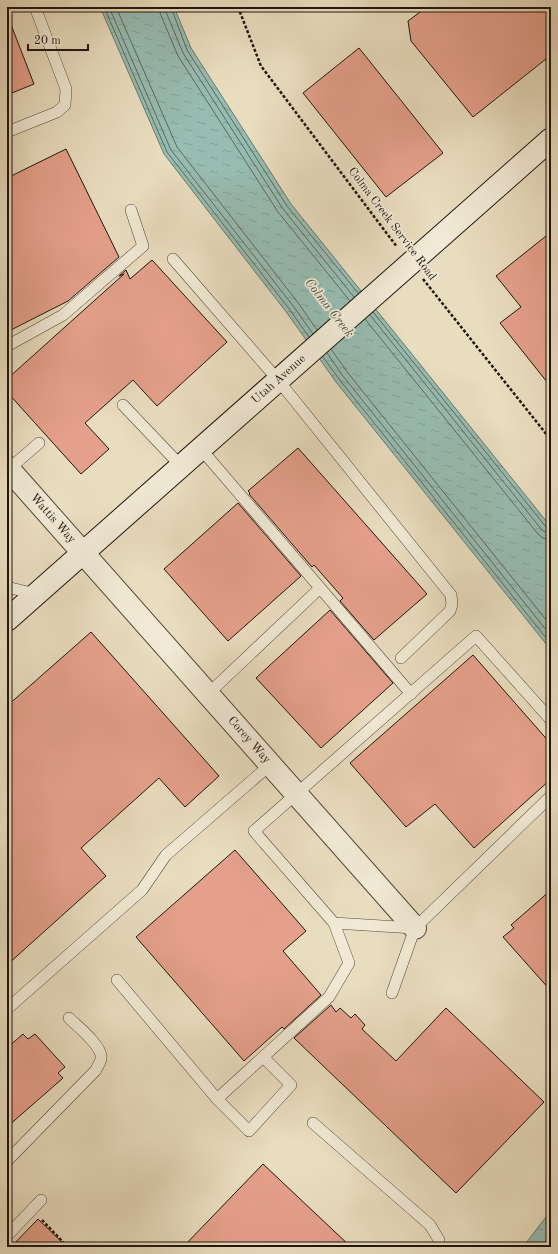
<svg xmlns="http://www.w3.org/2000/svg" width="558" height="1254" viewBox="0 0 558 1254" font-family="'Old Standard TT',serif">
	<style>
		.water { fill: url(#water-ripples); stroke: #677970 }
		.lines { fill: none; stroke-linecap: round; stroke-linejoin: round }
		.shore { stroke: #5b6860; stroke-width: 1 }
		.building { fill: #e5a08b; stroke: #1f150e }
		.lane-casing { stroke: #52473a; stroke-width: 12 }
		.street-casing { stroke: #52473a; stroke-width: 24 }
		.secondary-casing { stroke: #1f150e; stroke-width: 24 }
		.path { stroke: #1f150e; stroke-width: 2.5; stroke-dasharray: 3 2; stroke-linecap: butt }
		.lane { stroke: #f1e9d5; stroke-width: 11 }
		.street { stroke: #f1e9d5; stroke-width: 22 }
		.secondary { stroke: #f1e9d5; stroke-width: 22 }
		.labels { text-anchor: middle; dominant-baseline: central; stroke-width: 3.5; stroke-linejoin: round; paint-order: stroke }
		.street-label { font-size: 12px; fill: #1f150e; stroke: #f1e9d5 }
		.water-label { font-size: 13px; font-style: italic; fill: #494f47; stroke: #f1e9d5 }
	</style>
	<defs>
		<pattern id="water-ripples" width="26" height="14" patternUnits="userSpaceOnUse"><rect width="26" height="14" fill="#97bcb1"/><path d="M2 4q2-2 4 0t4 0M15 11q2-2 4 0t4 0" fill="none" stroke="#82a197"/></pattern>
	</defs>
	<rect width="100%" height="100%" fill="#e9ddbf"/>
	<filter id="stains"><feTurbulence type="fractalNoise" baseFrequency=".005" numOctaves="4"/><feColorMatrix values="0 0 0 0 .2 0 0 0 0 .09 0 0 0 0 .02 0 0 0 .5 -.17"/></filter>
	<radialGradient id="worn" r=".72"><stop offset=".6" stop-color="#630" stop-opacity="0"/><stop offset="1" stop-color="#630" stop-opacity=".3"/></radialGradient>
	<!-- water -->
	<path class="water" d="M 100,7 L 174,7 L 191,48 L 291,204 L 551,527 L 551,650 L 336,382 L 287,313 L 164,154 Z
		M 551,1211 L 551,1247 L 523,1247 L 549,1213 Z"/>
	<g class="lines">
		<!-- shore -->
		<path class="shore" d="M 104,7 L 167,152 L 290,310 L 309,337
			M 109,7 L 171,150 L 294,307 L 313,334
			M 116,7 L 177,147 L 299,304 L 317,330
			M 160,7 L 160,13 L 178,56 L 278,212 L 350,301
			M 166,7 L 166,12 L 183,53 L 283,209 L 354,297
			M 171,7 L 187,50 L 287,206 L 358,293
			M 373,312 L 546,527 L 551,529
			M 370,315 L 542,530 L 547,533 L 551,534
			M 365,319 L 538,534 L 543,538 L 551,540
			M 331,349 L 348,373 L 551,626
			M 327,353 L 343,376 L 551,636
			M 323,357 L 339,379 L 551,644"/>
	</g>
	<!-- building -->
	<path class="building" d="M 427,7 L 551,7 L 551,55 L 473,117 L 411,41 L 408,21 Z
		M 8,17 L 34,84 L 7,95 L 7,18 Z
		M 359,48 L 443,153 L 386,197 L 303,93 Z
		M 66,149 L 119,257 L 68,301 L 7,332 L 7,178 Z
		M 551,232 L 551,387 L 500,323 L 521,307 L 496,276 Z
		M 152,260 L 227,342 L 157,406 L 133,380 L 85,423 L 109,449 L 81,474 L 7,392 L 7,379 L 124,274 L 119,276 L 126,270 L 130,279 Z
		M 298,448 L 427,594 L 374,640 L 340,601 L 343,598 L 314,565 L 312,567 L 249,494 L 250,493 L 248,491 Z
		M 238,503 L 301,576 L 228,641 L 164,569 Z
		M 330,610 L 393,683 L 321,748 L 256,678 Z
		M 91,632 L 219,776 L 185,807 L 159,778 L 81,848 L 106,876 L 7,965 L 7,706 Z
		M 473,655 L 551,744 L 551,779 L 474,848 L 435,804 L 406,827 L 350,763 Z
		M 235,850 L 306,931 L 283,951 L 321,995 L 284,1029 L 282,1027 L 244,1061 L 136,937 Z
		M 551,890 L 551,991 L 503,937 L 514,928 L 511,925 Z
		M 331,1005 L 336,1012 L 340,1008 L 351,1018 L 355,1014 L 365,1025 L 362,1029 L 396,1061 L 446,1008 L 544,1102 L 456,1193 L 294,1038 Z
		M 23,1034 L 28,1039 L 35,1034 L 65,1067 L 58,1073 L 63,1078 L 7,1127 L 7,1048 Z
		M 263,1164 L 351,1247 L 183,1247 Z
		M 38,1219 L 67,1247 L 11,1247 Z"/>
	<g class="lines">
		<defs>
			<path id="lane" d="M 7,132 L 57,112 L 65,105 L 66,89 L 35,7
				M 173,259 L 278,380 L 451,595 L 452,604 L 450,611 L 401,658
				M 7,346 L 63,315 L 143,246 L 131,210
				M 123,405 L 181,466
				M 201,449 L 411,694
				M 9,469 L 39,443
				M 7,587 L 35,594
				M 208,694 L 320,588
				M 334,923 L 414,928
				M 117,980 L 217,1099
				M 392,993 L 415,928 L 551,796
				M 7,1009 L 142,890 L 166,855 L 270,765
				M 263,1057 L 291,1085 L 249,1131 L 217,1099 L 329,997 L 349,963 L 334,923 L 254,831 L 476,636 L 551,720
				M 313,1123 L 430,1225 L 439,1240 L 439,1247
				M 7,1161 L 96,1070 C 98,1065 102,1061 101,1056 C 100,1044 77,1026 69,1018
				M 7,1236 L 41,1200"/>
			<g id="street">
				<path id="s1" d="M 7,467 L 415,928"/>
			</g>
			<g id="secondary">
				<path id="s2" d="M 7,620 L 551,139"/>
			</g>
		</defs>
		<!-- lane casing -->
		<use href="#lane" class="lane-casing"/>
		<!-- street casing -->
		<use href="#street" class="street-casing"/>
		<!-- secondary casing -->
		<use href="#secondary" class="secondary-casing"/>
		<!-- path -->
		<path class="path" d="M 238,7 L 261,66 L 397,247
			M 423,279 L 551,440
			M 42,1220 L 63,1242 L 59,1247"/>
		<!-- lane -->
		<use href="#lane" class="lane"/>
		<!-- street -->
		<use href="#street" class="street"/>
		<!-- secondary -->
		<use href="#secondary" class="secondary"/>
	</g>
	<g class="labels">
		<!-- street labels -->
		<g class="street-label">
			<text transform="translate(392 224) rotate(53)">Colma Creek Service Road</text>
			<text stroke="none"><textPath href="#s2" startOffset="363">Utah Avenue</textPath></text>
			<text stroke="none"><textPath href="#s1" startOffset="69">Wattis Way</textPath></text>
			<text stroke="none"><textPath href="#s1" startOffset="365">Corey Way</textPath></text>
		</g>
		<!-- water labels -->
		<g class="water-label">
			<text transform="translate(329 308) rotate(52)">Colma Creek</text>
		</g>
	</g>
	<!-- margin -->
	<rect width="558" height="1254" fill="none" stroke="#e9ddbf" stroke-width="24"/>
	<rect x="8" y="8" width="542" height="1238" fill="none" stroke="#1f150e" stroke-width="2"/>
	<rect x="12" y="12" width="534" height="1230" fill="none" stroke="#1f150e"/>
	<!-- scale -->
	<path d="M28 44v6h60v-6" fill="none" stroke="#1f150e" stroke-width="2"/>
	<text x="34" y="44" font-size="12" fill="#1f150e" stroke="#f1e9d5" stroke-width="3" paint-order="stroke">20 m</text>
	<rect width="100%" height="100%" filter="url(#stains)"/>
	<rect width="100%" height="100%" fill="url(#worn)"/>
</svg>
